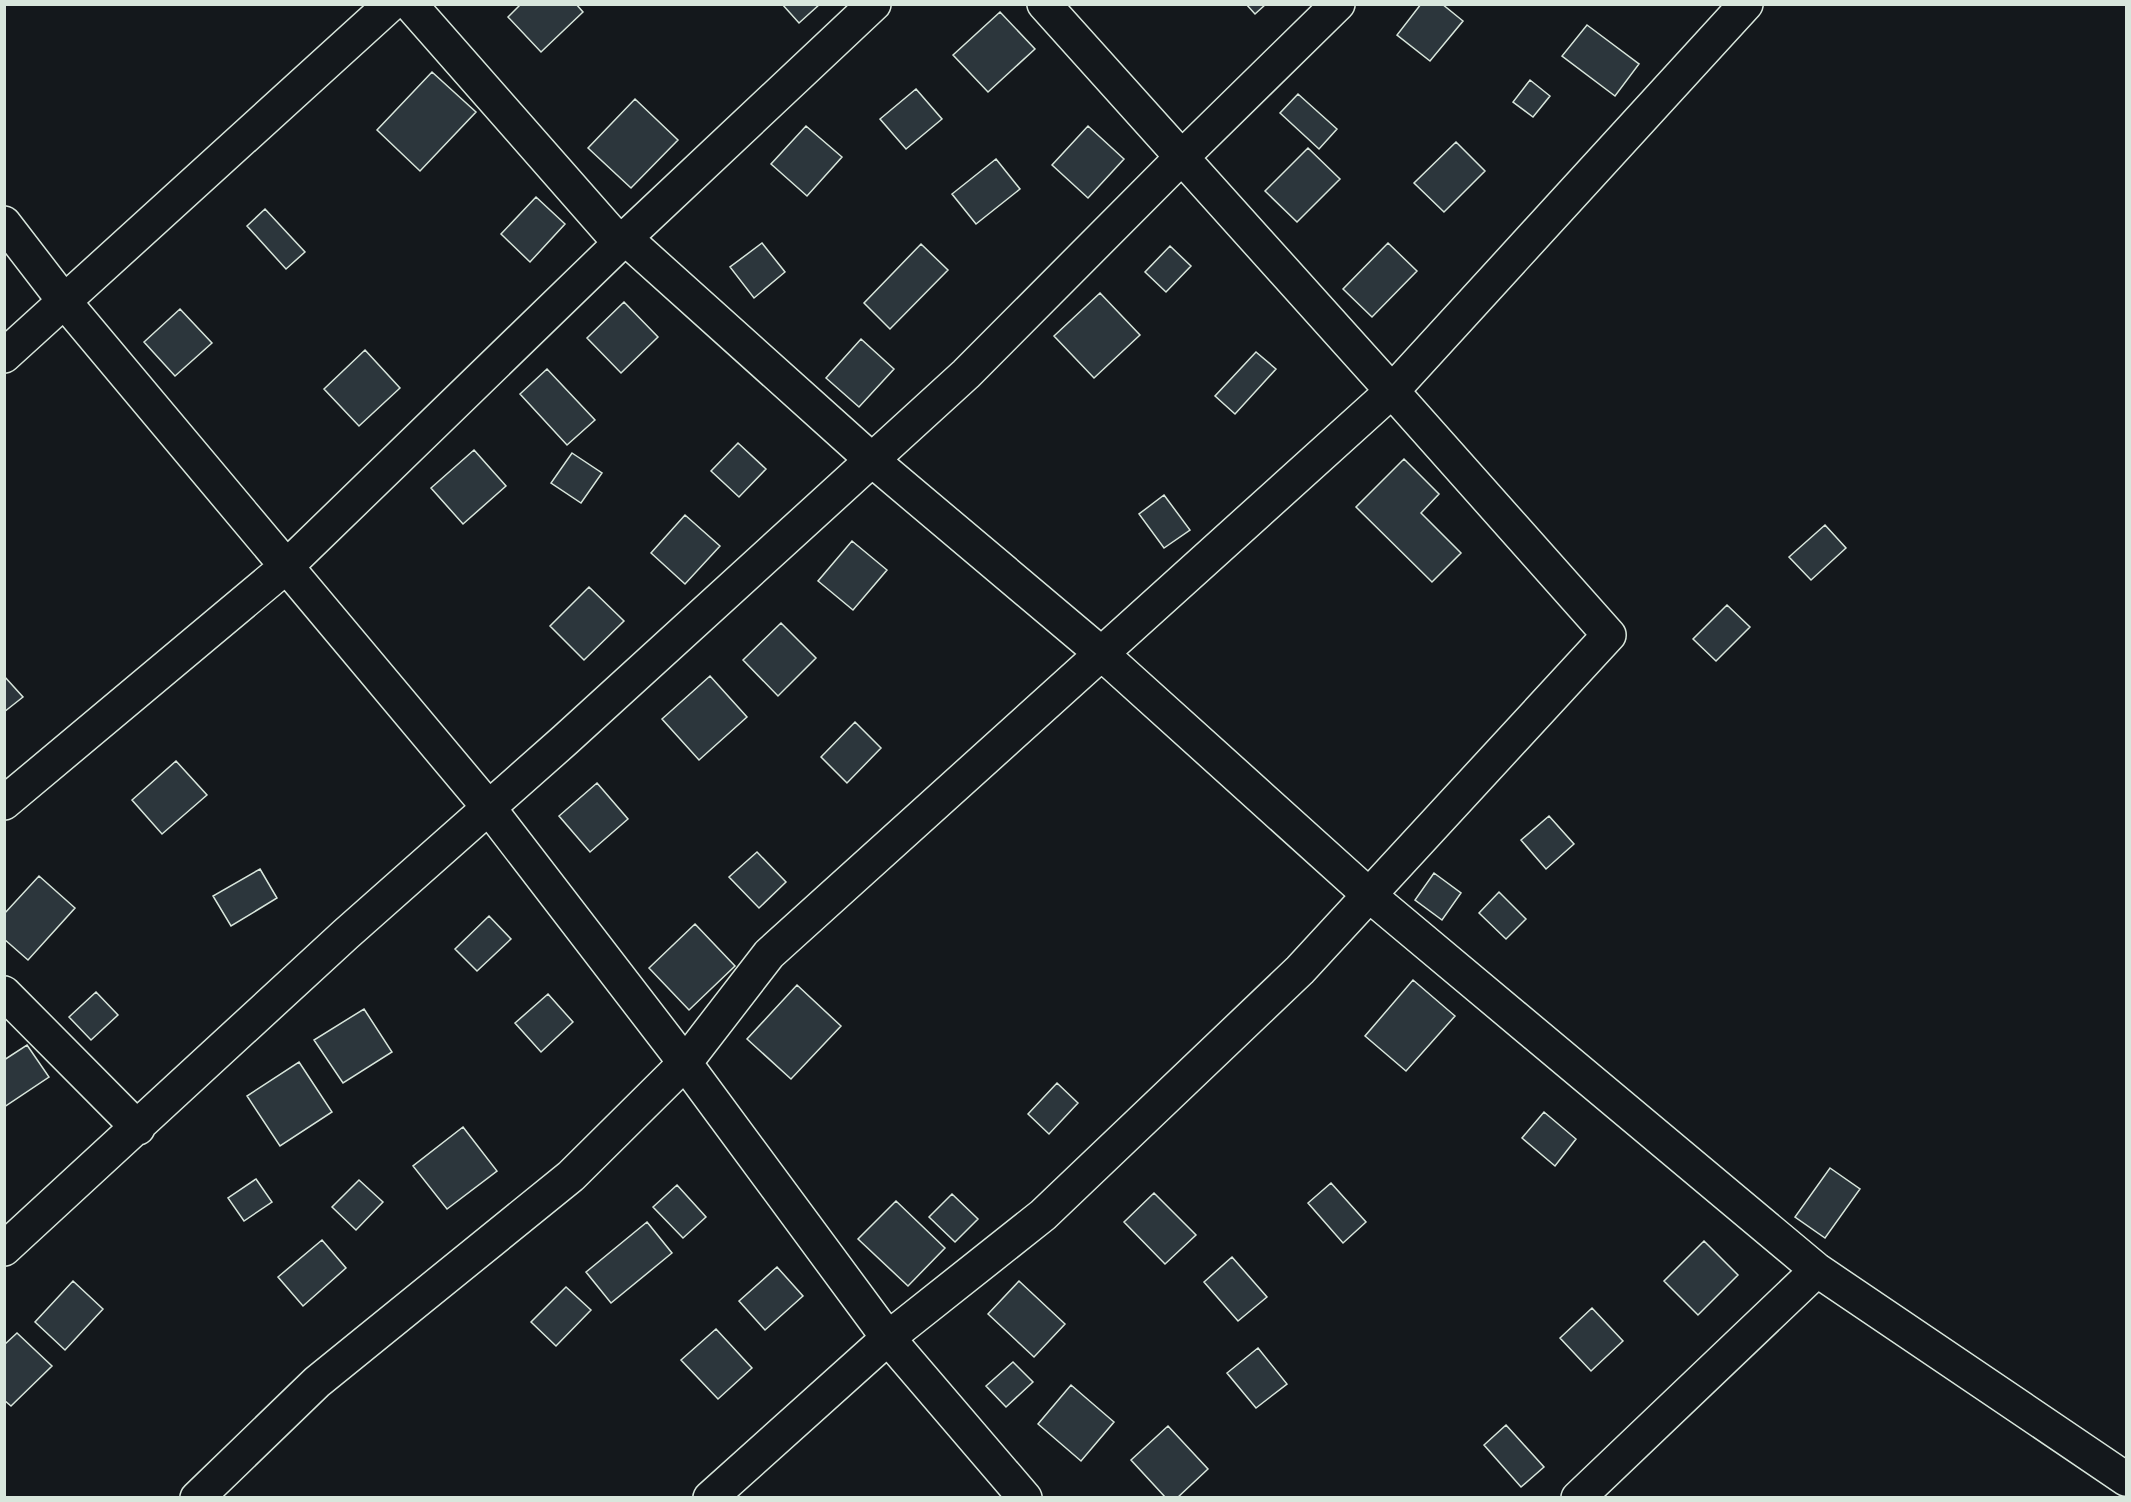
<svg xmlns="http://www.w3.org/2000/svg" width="2131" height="1502" viewBox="0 0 2131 1502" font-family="Bitter,serif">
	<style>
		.building { fill: #2c363c; stroke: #d8e6dc; stroke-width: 1.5 }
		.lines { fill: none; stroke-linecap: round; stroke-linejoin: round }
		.street-casing { stroke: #d8e6dc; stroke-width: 36 }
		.street { stroke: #14181c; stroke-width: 33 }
	</style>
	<rect width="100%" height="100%" fill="#14181c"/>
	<!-- building -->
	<path class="building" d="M 521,4 L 576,4 L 583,12 L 541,52 L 508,17 Z
		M 782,4 L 820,4 L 799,23 Z
		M 1246,4 L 1266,4 L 1255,14 Z
		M 1421,4 L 1442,4 L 1463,21 L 1430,61 L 1397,35 Z
		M 1000,12 L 1035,49 L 988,92 L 953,55 Z
		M 1587,25 L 1639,64 L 1615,96 L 1562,56 Z
		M 432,72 L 476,112 L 420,171 L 377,130 Z
		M 1530,80 L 1550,96 L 1533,117 L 1513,102 Z
		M 916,89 L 942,119 L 906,149 L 880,119 Z
		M 1298,94 L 1337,129 L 1319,149 L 1280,113 Z
		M 635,99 L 678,140 L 631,188 L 588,148 Z
		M 806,126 L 842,157 L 807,196 L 771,164 Z
		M 1088,126 L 1124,159 L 1088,198 L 1052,165 Z
		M 1456,142 L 1485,171 L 1444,212 L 1414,183 Z
		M 1308,148 L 1340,179 L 1297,222 L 1265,191 Z
		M 996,159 L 1020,189 L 976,224 L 952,194 Z
		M 536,197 L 565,224 L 530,262 L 501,234 Z
		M 265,209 L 305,252 L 286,269 L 247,226 Z
		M 762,243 L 785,272 L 754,298 L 730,267 Z
		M 1388,243 L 1417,271 L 1372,317 L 1343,289 Z
		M 921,244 L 948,270 L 890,329 L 864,303 Z
		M 1170,246 L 1191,266 L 1166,292 L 1145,272 Z
		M 1100,293 L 1140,335 L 1094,378 L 1054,336 Z
		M 624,302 L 658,337 L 621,373 L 587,338 Z
		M 180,309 L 212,343 L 175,376 L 144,342 Z
		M 861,339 L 894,369 L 859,407 L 826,378 Z
		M 365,350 L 400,388 L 359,426 L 324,389 Z
		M 1256,352 L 1276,369 L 1235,414 L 1215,396 Z
		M 547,369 L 595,420 L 567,445 L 520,394 Z
		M 738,443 L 766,469 L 739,497 L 711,471 Z
		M 474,450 L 506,486 L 463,524 L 431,488 Z
		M 572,453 L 602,473 L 581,503 L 551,483 Z
		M 1404,459 L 1439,494 L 1421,513 L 1461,553 L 1432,582 L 1356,507 Z
		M 1164,495 L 1190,530 L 1164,548 L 1139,514 Z
		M 685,515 L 720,546 L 685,584 L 651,553 Z
		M 1825,525 L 1846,548 L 1811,580 L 1789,557 Z
		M 852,541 L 887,570 L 853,610 L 818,581 Z
		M 589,587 L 624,621 L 584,660 L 550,626 Z
		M 1727,605 L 1750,627 L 1716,661 L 1693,639 Z
		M 781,623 L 816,658 L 778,696 L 743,660 Z
		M 4,676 L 23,697 L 4,712 Z
		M 710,676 L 747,717 L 699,760 L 662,719 Z
		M 855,722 L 881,748 L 847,783 L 821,757 Z
		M 176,761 L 207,795 L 162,834 L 132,800 Z
		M 597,783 L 628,819 L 590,852 L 559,816 Z
		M 1549,816 L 1574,844 L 1546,869 L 1521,840 Z
		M 757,852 L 786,882 L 759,908 L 729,877 Z
		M 260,869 L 277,898 L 231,926 L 213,896 Z
		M 1434,873 L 1461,893 L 1442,920 L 1415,900 Z
		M 39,876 L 75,908 L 28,960 L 4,939 L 4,914 Z
		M 1499,892 L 1526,919 L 1506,939 L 1479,913 Z
		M 489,916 L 511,939 L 477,971 L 455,949 Z
		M 695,924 L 735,966 L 689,1010 L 649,968 Z
		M 1413,980 L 1455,1016 L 1406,1071 L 1365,1036 Z
		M 797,985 L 841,1026 L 791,1079 L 747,1039 Z
		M 96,992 L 118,1015 L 91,1040 L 69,1017 Z
		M 548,994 L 573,1022 L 541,1052 L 515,1023 Z
		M 364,1009 L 392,1052 L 343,1083 L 314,1040 Z
		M 27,1045 L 49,1077 L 4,1107 L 4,1060 Z
		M 299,1062 L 332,1112 L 280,1146 L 247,1096 Z
		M 1057,1083 L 1078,1103 L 1049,1134 L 1028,1114 Z
		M 1544,1112 L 1576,1139 L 1555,1166 L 1522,1138 Z
		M 463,1127 L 497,1171 L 447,1209 L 413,1166 Z
		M 1830,1168 L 1860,1189 L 1825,1238 L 1795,1217 Z
		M 256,1179 L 272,1202 L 244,1221 L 228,1198 Z
		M 359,1180 L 383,1202 L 356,1230 L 332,1207 Z
		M 1331,1183 L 1366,1222 L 1343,1243 L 1308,1203 Z
		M 677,1185 L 706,1217 L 683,1238 L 653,1207 Z
		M 1154,1193 L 1196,1235 L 1165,1264 L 1124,1222 Z
		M 952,1194 L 978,1219 L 955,1242 L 929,1217 Z
		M 896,1201 L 945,1248 L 908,1286 L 858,1239 Z
		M 647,1222 L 672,1253 L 611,1303 L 586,1272 Z
		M 322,1240 L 346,1268 L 303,1306 L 278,1277 Z
		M 1704,1241 L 1738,1275 L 1698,1315 L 1664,1281 Z
		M 1232,1257 L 1267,1297 L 1238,1321 L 1204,1282 Z
		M 777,1267 L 803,1296 L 765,1330 L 739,1301 Z
		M 73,1281 L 103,1309 L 65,1350 L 35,1322 Z
		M 1019,1281 L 1065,1324 L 1034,1357 L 988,1314 Z
		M 566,1287 L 591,1310 L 556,1346 L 531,1322 Z
		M 1592,1308 L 1623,1341 L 1591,1371 L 1560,1338 Z
		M 716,1329 L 752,1368 L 718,1399 L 681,1360 Z
		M 17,1333 L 52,1366 L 11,1406 L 4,1400 L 4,1345 Z
		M 1258,1348 L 1287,1384 L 1256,1408 L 1227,1373 Z
		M 1013,1362 L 1033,1382 L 1006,1407 L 986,1386 Z
		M 1071,1385 L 1114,1422 L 1081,1461 L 1038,1424 Z
		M 1506,1425 L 1544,1467 L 1521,1487 L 1484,1445 Z
		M 1168,1426 L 1208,1469 L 1177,1498 L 1166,1498 L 1131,1460 Z"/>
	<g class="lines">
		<defs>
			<path id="street" d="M 410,4 L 620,243
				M 4,223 L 64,301 L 489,808 L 685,1063 L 888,1338 L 1025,1498
				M 625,238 L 872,460 L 1102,654 L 1369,895 L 1817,1270 L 2126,1479
				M 4,356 L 391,4
				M 4,803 L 287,566 L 620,243 L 874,4
				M 4,993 L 138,1128
				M 4,1249 L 346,934 L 565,740 L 966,374 L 1182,157 L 1338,4
				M 197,1498 L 317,1382 L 571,1176 L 685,1063 L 769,954 L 1392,391 L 1746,4
				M 710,1498 L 888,1338 L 1043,1215 L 1300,970 L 1609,635 L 1392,391 L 1044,4
				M 1578,1498 L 1817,1270"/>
		</defs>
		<!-- street casing -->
		<use href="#street" class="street-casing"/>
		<!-- street -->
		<use href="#street" class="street"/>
	</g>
	<!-- border -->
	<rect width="2131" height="1502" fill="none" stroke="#d8e6dc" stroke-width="12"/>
</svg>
